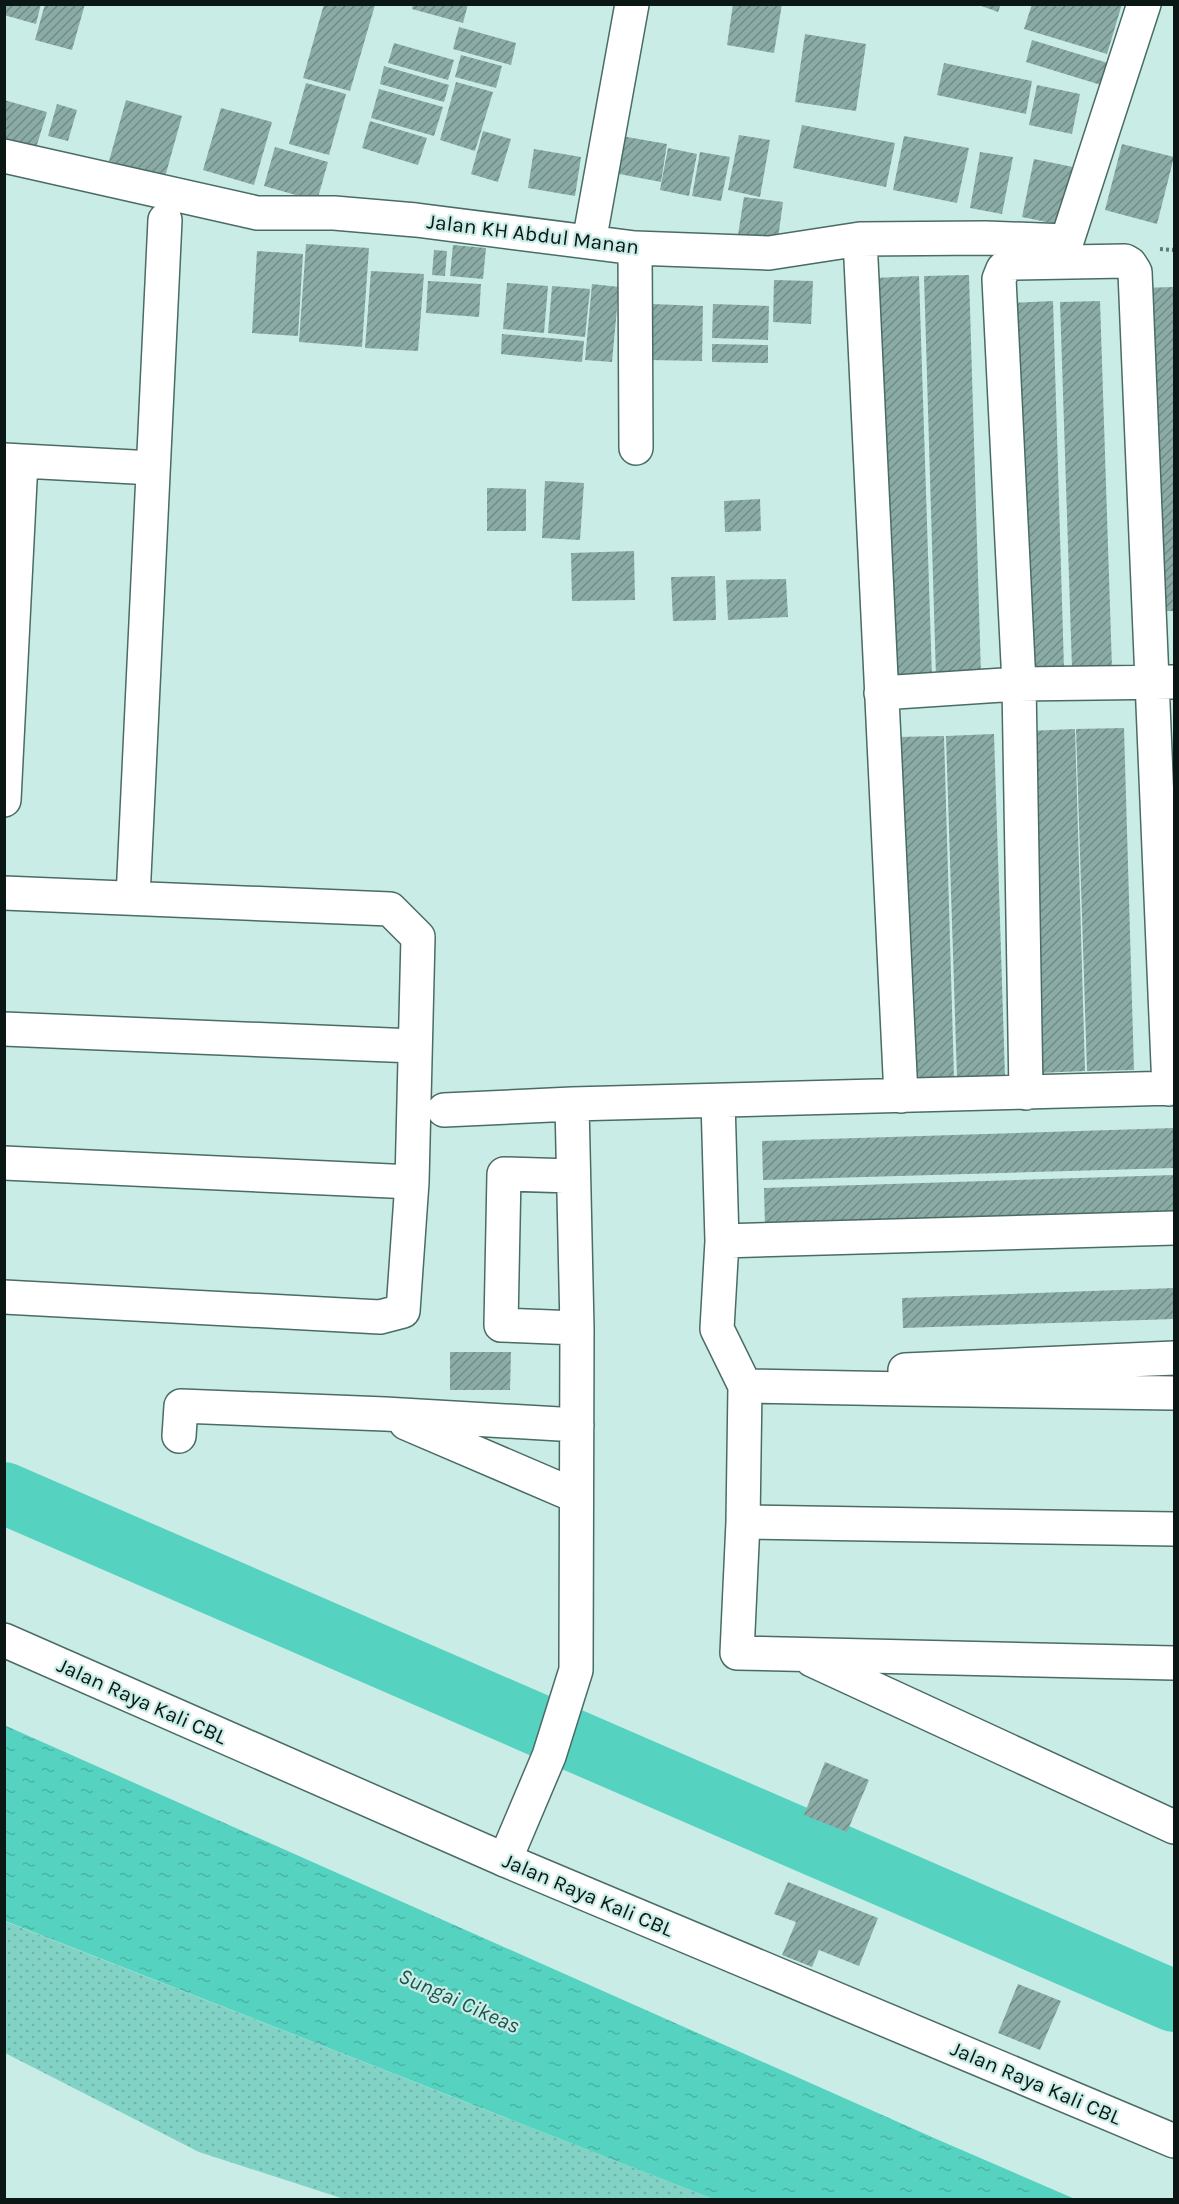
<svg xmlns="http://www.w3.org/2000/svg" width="1179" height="2204" viewBox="0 0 1179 2204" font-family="Karla,sans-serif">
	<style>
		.grass { fill: url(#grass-dots) }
		.water { fill: url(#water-ripples) }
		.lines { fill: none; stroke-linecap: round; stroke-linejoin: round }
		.river { stroke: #55d2c0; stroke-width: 62 }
		.building { fill: url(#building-hatch) }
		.minor-casing { stroke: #4b6b65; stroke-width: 36 }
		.major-casing { stroke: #4b6b65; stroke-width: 36 }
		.path { stroke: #617874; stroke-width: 4; stroke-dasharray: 3 3; stroke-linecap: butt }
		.minor { stroke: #fff; stroke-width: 33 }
		.major { stroke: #fff; stroke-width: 33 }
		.labels { text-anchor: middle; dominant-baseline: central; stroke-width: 4.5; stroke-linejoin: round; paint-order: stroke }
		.street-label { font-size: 21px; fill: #0a1715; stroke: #c9ede6 }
		.water-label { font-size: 22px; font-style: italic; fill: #1f534c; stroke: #c9ede6 }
	</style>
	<defs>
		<pattern id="grass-dots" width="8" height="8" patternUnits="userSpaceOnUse" patternTransform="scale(1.5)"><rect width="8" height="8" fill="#82d2c5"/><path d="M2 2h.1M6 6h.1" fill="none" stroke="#6fb4a8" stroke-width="1.8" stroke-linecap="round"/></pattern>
		<pattern id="water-ripples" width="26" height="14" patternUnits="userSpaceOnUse" patternTransform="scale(1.5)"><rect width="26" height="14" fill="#55d2c0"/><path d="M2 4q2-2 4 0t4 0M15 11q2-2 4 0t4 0" fill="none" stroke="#49b4a4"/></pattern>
		<pattern id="building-hatch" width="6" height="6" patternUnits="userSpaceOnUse" patternTransform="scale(1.5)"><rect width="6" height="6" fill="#8baca6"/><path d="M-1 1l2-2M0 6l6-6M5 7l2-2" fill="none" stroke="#708b86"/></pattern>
	</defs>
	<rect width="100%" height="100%" fill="#c9ede6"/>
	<!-- grass -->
	<path class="grass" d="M 4,1921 L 713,2199 L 344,2199 L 199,2152 L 5,2053 Z"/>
	<!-- water -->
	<path class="water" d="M 4,1725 L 934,2138 L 1075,2199 L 713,2199 L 5,1921 Z"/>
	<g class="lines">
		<!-- river -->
		<path class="river" d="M 4,1493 L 1174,2001"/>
	</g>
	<!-- building -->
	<path class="building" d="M 4,4 L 41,4 L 36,24 L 4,15 Z
		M 45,4 L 85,4 L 72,50 L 35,40 Z
		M 324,4 L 375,5 L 350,91 L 303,78 Z
		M 413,4 L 468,4 L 463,23 L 412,9 Z
		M 733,4 L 782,4 L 774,53 L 727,45 Z
		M 976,4 L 1001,4 L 998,12 Z
		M 1032,4 L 1122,4 L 1107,54 L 1024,29 Z
		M 459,27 L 516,43 L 511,65 L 453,49 Z
		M 805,34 L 866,44 L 856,111 L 795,102 Z
		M 1032,40 L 1108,63 L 1101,85 L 1026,62 Z
		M 394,43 L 454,60 L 448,80 L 388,63 Z
		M 461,55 L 502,66 L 496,88 L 455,77 Z
		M 944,63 L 1032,81 L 1026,114 L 937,95 Z
		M 384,66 L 449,85 L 444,102 L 380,84 Z
		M 456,82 L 493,92 L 475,151 L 440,140 Z
		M 306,83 L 346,94 L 329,155 L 289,144 Z
		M 1037,85 L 1080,94 L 1072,134 L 1029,125 Z
		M 379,89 L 443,107 L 434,136 L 371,118 Z
		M 4,100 L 47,112 L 36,148 L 4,139 Z
		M 126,100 L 182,116 L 165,177 L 109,161 Z
		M 57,104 L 77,110 L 68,141 L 48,136 Z
		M 221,108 L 272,122 L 254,185 L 203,170 Z
		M 370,121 L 427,138 L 418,165 L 362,148 Z
		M 802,125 L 895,143 L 886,187 L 793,168 Z
		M 483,131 L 511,139 L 498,182 L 471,174 Z
		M 616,135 L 667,144 L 661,182 L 609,172 Z
		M 739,135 L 770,140 L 760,197 L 728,190 Z
		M 904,136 L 969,148 L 957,203 L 893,190 Z
		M 1122,144 L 1174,157 L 1157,224 L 1105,210 Z
		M 275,147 L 328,162 L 317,201 L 264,186 Z
		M 668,148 L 697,154 L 689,196 L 660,190 Z
		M 534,149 L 581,157 L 575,196 L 528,188 Z
		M 700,152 L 730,157 L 721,201 L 692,196 Z
		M 980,152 L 1013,157 L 1002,214 L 970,208 Z
		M 1034,159 L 1073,167 L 1061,225 L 1022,217 Z
		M 744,197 L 783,202 L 777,246 L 737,241 Z
		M 306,244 L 369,248 L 362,347 L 299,342 Z
		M 453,245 L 486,248 L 483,279 L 450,276 Z
		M 434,250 L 447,251 L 445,276 L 432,275 Z
		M 257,251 L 303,254 L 298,336 L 252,333 Z
		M 371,271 L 424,274 L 418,351 L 365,348 Z
		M 969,275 L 981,676 L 936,678 L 924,276 Z
		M 919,276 L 932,678 L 887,679 L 874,278 Z
		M 774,280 L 813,281 L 811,324 L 773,322 Z
		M 428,281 L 481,284 L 479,317 L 426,313 Z
		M 507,283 L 548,286 L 544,333 L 503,329 Z
		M 592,284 L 619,287 L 612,362 L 585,360 Z
		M 552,286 L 590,289 L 585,337 L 548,333 Z
		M 1174,287 L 1174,611 L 1153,611 L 1138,288 Z
		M 1053,301 L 1064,669 L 1024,670 L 1013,303 Z
		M 1100,301 L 1112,668 L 1072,669 L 1060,302 Z
		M 652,304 L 703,306 L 702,361 L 650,360 Z
		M 713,304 L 769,306 L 768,340 L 712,338 Z
		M 502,334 L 584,341 L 582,362 L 501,354 Z
		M 712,344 L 768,345 L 768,363 L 712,362 Z
		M 545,481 L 584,483 L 580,540 L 542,538 Z
		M 487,488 L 526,489 L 526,531 L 487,531 Z
		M 760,499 L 761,531 L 725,532 L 724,501 Z
		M 634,551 L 635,600 L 572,601 L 571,553 Z
		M 715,576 L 716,620 L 673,621 L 671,577 Z
		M 786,579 L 788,617 L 728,620 L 726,580 Z
		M 1124,728 L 1134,1070 L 1087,1071 L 1076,729 Z
		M 1075,729 L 1085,1071 L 1038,1073 L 1027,731 Z
		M 994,734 L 1005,1076 L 957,1078 L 946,736 Z
		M 944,736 L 954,1077 L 907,1079 L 896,737 Z
		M 1174,1128 L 1174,1168 L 763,1180 L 762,1141 Z
		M 1174,1175 L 1174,1214 L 765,1226 L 764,1188 Z
		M 1174,1288 L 1174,1319 L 903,1328 L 902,1298 Z
		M 450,1352 L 511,1352 L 510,1390 L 450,1390 Z
		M 825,1762 L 869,1780 L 847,1832 L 804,1815 Z
		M 788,1882 L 878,1918 L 859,1966 L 819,1950 L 812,1967 L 782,1955 L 796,1922 L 774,1914 Z
		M 1018,1984 L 1061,2001 L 1040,2050 L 998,2033 Z"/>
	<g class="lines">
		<defs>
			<path id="minor" d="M 4,156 L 257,213 L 334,213 L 416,220 L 635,248 L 769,253 L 860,239 L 986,238 L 1067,241 L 1144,4
				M 860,239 L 901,1096
				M 589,242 L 632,4
				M 635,248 L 636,448
				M 4,460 L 153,468
				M 881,693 L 1019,684 L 1173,682
				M 4,800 L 21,461
				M 4,893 L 390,909 L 418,937 L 412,1182 L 403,1311 L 380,1317 L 4,1297
				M 133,898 L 165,220
				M 4,1029 L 414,1046
				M 1026,1093 L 1019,684 L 999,279 L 1003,269 L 1010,263 L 1125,261 L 1130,264 L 1135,272 L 1169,1089
				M 718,1101 L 722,1241 L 717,1329 L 745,1386 L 743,1522 L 1174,1529
				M 444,1110 L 572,1104 L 1174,1088
				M 4,1163 L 412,1182
				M 572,1176 L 504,1174 L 501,1325 L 577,1328
				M 722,1241 L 1174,1228
				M 1174,1358 L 905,1370 L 906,1389 L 1174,1393
				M 745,1386 L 906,1389
				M 406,1423 L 576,1496
				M 179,1436 L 181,1406 L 385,1414 L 577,1425
				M 743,1522 L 737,1653 L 1174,1663
				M 812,1660 L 1174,1827
				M 505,1860 L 549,1756 L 576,1670 L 577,1328 L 572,1104"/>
			<path id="major" d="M 4,1640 L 505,1860 L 1174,2141"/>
		</defs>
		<!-- minor casing -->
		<use href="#minor" class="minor-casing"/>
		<!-- major casing -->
		<use href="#major" class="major-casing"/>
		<!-- path -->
		<path class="path" d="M 1160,249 L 1174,250"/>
		<!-- minor -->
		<use href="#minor" class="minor"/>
		<!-- major -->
		<use href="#major" class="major"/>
	</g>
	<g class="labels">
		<!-- street labels -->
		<g class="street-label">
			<text transform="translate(533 234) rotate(7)">Jalan KH Abdul Manan</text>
			<text transform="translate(142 1701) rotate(24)">Jalan Raya Kali CBL</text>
			<text transform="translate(588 1895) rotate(23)">Jalan Raya Kali CBL</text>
			<text transform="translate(1036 2083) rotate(23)">Jalan Raya Kali CBL</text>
		</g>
		<!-- water labels -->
		<g class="water-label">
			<text transform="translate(459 2001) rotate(24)">Sungai Cikeas</text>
		</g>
	</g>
	<!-- border -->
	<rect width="1179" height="2204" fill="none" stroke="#0a1715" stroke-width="12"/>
</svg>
